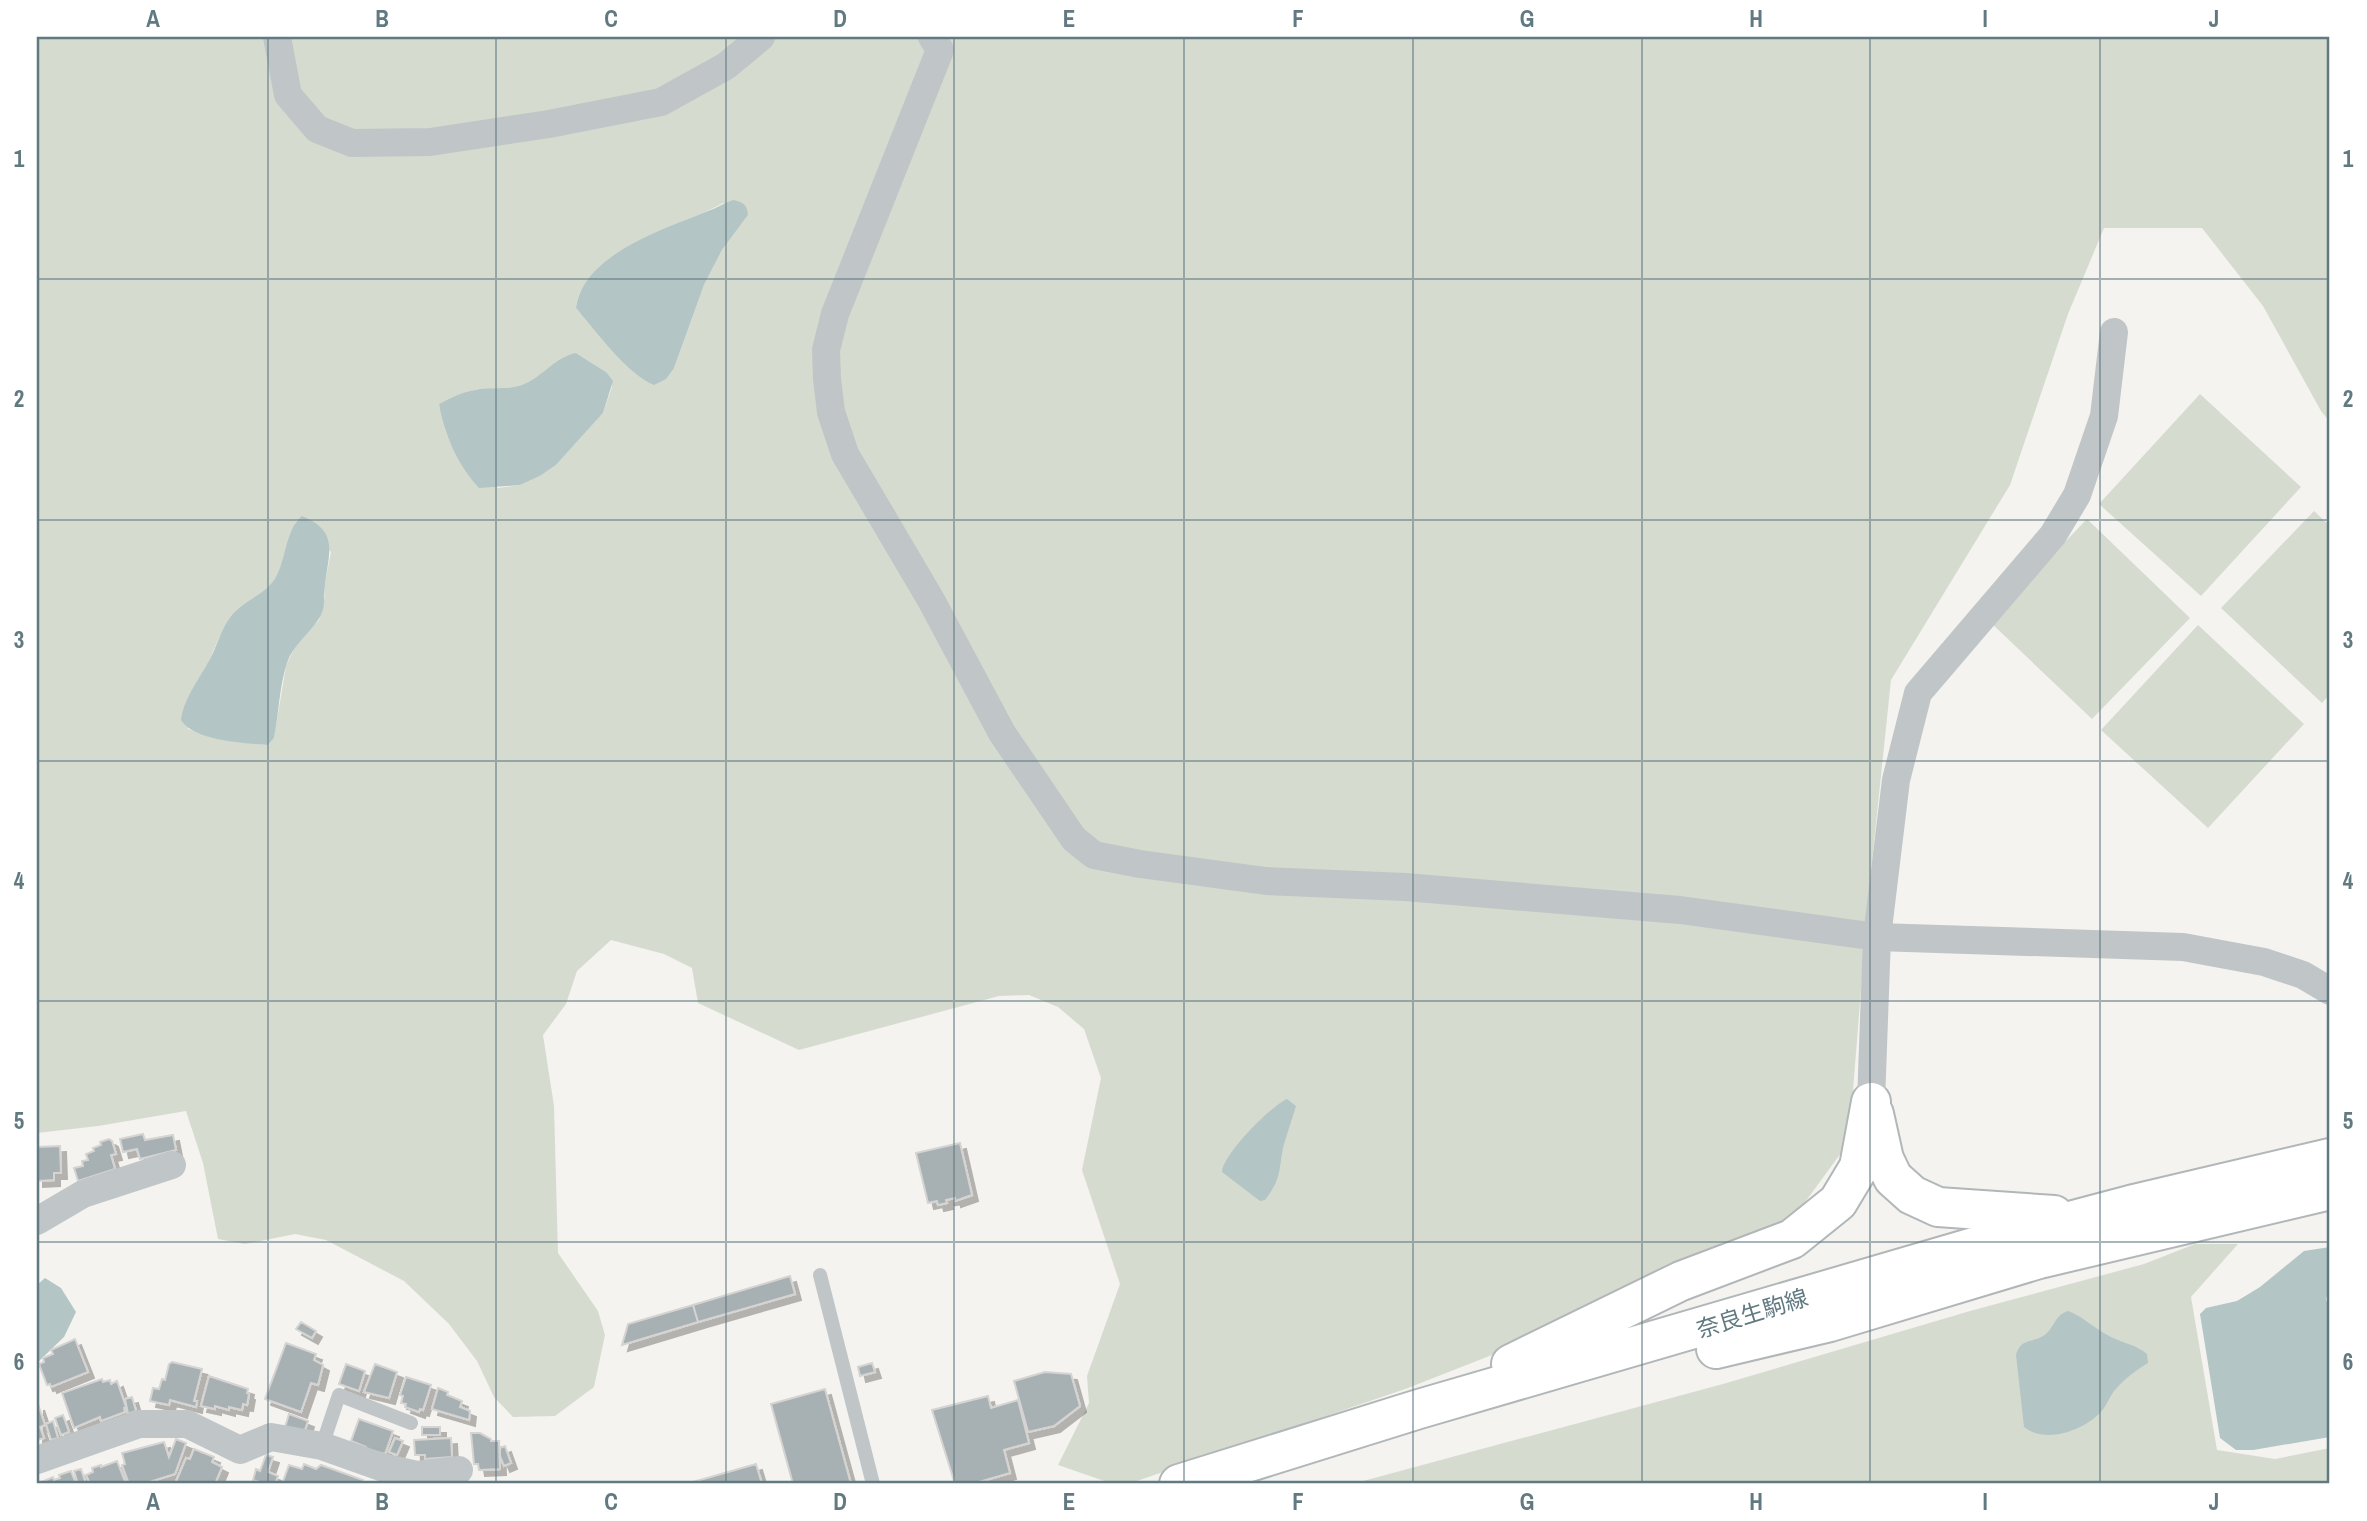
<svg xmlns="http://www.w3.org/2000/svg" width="2367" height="1521" viewBox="0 0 2367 1521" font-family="'Archivo Narrow','Noto Sans JP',sans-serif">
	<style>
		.green { fill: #d6dbd0; fill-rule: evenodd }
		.water { fill: #b3c5c5 }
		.building { fill: #a7b1b4; stroke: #d5d4d2; stroke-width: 2; filter: url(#shadow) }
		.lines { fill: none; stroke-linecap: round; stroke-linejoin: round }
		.primary-casing { stroke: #b1b7b9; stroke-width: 42 }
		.service { stroke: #c0c5c7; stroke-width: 14 }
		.minor { stroke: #c0c5c7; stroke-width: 28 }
		.primary { stroke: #fff; stroke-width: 38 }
		.grid { fill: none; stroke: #617981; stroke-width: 2; stroke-opacity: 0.55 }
		.labels { text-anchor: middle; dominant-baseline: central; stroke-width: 7; stroke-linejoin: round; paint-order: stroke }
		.street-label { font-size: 23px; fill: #617981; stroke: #fff }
		.neatline { fill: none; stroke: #617981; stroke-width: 2.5 }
		.grid-label { font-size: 23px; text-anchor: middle; font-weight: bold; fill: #617981 }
	</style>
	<defs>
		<filter id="shadow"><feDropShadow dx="6" dy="6" stdDeviation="0" flood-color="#0004"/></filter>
	</defs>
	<rect width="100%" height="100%" fill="#f4f3ef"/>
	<!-- green -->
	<path class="green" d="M 37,37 L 2330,37 L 2330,422 L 2321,411 L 2263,306 L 2202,228 L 2104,228 L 2068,314 L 2010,485 L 1891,680 L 1868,900 L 1849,1142 L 1792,1220 L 1497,1353 L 1408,1388 L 1128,1484 L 1113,1484 L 1058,1465 L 1089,1403 L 1087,1376 L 1120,1284 L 1082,1170 L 1101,1078 L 1084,1029 L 1058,1007 L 1029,995 L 999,996 L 799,1050 L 698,1003 L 692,968 L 664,954 L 611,940 L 577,971 L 566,1004 L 543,1035 L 554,1106 L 558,1253 L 598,1311 L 605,1335 L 594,1387 L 555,1416 L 513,1417 L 494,1397 L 477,1361 L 449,1324 L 404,1281 L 326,1240 L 295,1234 L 245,1244 L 218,1239 L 203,1163 L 186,1111 L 98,1126 L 37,1133 ZM 723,203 L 748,215 L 722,250 L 704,285 L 674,368 L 634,372 L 576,308 C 578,290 586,283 597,271 C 633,234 680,227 723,203 ZM 576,353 L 606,372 L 612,387 L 603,413 L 556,465 L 540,476 L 520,485 L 498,488 C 458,459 449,455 439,404 C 451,398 462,393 475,390 C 491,386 507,391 524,384 C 543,376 556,360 576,353 ZM 297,520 L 331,552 L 324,587 L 325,596 L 319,620 L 296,644 L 286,666 L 274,738 L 268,745 C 240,743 215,738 188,729 C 199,695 207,659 224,628 C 234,608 252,603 267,589 C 285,572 288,542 297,520 Z
		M 2200,394 L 2301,487 L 2201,596 L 2099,504 Z
		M 2314,511 L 2330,526 L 2330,694 L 2322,703 L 2221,608 Z
		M 2087,519 L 2190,618 L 2092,719 L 1989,621 Z
		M 2198,625 L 2304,724 L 2208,828 L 2101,730 Z
		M 2195,1244 L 2238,1244 L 2191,1297 L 2217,1450 L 2275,1459 L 2330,1448 L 2330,1484 L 1352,1484 L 1723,1384 L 1970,1311 L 2144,1264 Z"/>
	<!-- water -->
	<path class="water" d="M 733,200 C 743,202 747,204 748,215 L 722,250 L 704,285 L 674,368 L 666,379 L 654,385 C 626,373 596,331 576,308 C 583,254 665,229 708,211 C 717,208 724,203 733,200 Z
		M 576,353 L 606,372 L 613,381 L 603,413 L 556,465 L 540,476 L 520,485 L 479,488 C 458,465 444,435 439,404 C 451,398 462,392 475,390 C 492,386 507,391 524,384 C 542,377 557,356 576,353 Z
		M 302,516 C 339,531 329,552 325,584 C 323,596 327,608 318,620 C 308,635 293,645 287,663 C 279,687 279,714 274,738 L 268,745 C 244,743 194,741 181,720 C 184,697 201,677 211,657 C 219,641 223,622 237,610 C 250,598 269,592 277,575 C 286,558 286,529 302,516 Z
		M 1287,1099 L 1296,1106 C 1292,1119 1288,1131 1284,1144 C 1278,1169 1283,1177 1265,1200 L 1260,1201 L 1222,1172 C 1223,1154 1271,1106 1287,1099 Z
		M 2330,1247 L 2330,1288 L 2326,1299 L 2330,1312 L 2330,1437 L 2253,1450 L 2236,1450 L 2220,1438 L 2200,1314 L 2206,1308 L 2237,1301 L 2260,1287 L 2304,1251 Z
		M 45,1278 L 61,1288 L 76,1312 L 64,1337 L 37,1363 L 37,1285 Z
		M 2068,1311 C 2084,1317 2096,1330 2111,1337 C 2123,1343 2137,1345 2147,1354 L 2148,1363 C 2135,1371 2124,1379 2114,1391 C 2109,1398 2106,1407 2099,1414 C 2081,1431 2046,1444 2024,1427 L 2016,1355 C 2020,1339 2031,1343 2043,1336 C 2054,1330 2054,1315 2068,1311 Z"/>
	<!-- building -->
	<path class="building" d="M 143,1134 L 145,1140 L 173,1135 L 176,1150 L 140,1159 L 137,1149 L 123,1152 L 120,1139 Z
		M 109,1139 L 112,1141 L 116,1154 L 111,1155 L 115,1169 L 78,1181 L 74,1168 L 83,1166 L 82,1161 L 88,1160 L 86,1154 L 94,1151 L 93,1148 L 101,1145 L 100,1142 Z
		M 960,1143 L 972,1195 L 955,1201 L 955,1198 L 946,1200 L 947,1203 L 938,1205 L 937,1201 L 928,1203 L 916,1153 Z
		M 60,1146 L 61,1173 L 54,1173 L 54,1180 L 37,1181 L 37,1147 Z
		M 790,1276 L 795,1294 L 698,1322 L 693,1305 Z
		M 693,1305 L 698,1322 L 622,1345 L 628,1324 Z
		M 301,1322 L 316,1331 L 312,1338 L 296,1329 Z
		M 75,1339 L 88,1372 L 51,1387 L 50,1384 L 47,1385 L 39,1364 L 44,1362 L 43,1358 L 53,1354 L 51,1350 Z
		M 286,1343 L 316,1354 L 314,1360 L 323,1365 L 318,1385 L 311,1383 L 301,1412 L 265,1399 Z
		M 172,1362 L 202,1369 L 194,1401 L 197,1401 L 196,1407 L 170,1400 L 169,1405 L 150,1401 L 153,1388 L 159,1389 L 162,1379 L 165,1380 L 169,1364 Z
		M 872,1363 L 875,1372 L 860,1376 L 858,1367 Z
		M 346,1364 L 365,1371 L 359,1391 L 339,1384 Z
		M 375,1364 L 397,1372 L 389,1398 L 364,1392 Z
		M 1045,1372 L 1071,1374 L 1080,1406 L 1054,1426 L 1028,1432 L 1014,1381 Z
		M 209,1376 L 248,1389 L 247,1393 L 249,1394 L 247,1405 L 243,1404 L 242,1410 L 229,1407 L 229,1410 L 215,1406 L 215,1409 L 201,1406 Z
		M 406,1377 L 431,1385 L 423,1410 L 420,1409 L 419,1412 L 405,1407 L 406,1404 L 401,1403 L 403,1396 L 400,1395 Z
		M 102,1379 L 103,1382 L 110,1380 L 111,1384 L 117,1381 L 126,1407 L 124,1408 L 125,1412 L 101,1421 L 100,1417 L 74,1428 L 62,1393 Z
		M 438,1388 L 448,1392 L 447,1395 L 462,1401 L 460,1407 L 470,1411 L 469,1420 L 432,1409 Z
		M 825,1389 L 851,1484 L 793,1484 L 771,1404 Z
		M 988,1396 L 991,1408 L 1018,1400 L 1029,1443 L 1004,1450 L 1010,1473 L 972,1484 L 955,1484 L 932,1410 Z
		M 132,1397 L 136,1411 L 128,1414 L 125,1399 Z
		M 38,1404 L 45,1425 L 40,1427 L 44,1438 L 37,1440 Z
		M 289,1414 L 308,1421 L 304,1433 L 285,1427 Z
		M 63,1415 L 69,1432 L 61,1435 L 55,1418 Z
		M 359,1419 L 393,1431 L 385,1454 L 366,1449 L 366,1447 L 351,1441 Z
		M 53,1421 L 58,1438 L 51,1440 L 46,1424 Z
		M 422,1427 L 440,1427 L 440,1435 L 422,1435 Z
		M 471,1433 L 480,1433 L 491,1439 L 491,1441 L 499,1441 L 500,1469 L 479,1470 L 478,1464 L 474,1464 Z
		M 395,1438 L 403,1441 L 397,1455 L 389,1452 Z
		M 451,1438 L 452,1457 L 425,1459 L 425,1455 L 415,1455 L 414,1440 Z
		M 176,1439 L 186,1443 L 175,1474 L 149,1482 L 150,1484 L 129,1484 L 122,1465 L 125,1464 L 122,1453 L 164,1442 L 169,1457 Z
		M 505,1446 L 511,1463 L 504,1466 L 500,1456 L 500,1448 Z
		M 194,1449 L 214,1457 L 212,1462 L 222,1467 L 215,1484 L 175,1484 L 186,1458 L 190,1459 Z
		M 266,1455 L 273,1457 L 268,1472 L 278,1476 L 275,1484 L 265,1484 L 253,1480 L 256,1469 L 260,1471 Z
		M 117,1461 L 126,1484 L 90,1484 L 86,1475 L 93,1472 L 92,1468 L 101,1465 L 101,1467 Z
		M 304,1464 L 316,1469 L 321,1465 L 363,1480 L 361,1484 L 282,1484 L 289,1465 L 302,1469 Z
		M 756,1464 L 762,1484 L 686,1484 Z
		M 81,1469 L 86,1484 L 78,1484 L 74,1471 Z
		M 71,1471 L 76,1484 L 37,1484 L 53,1477 L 54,1480 L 60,1478 L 59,1475 Z"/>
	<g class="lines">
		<defs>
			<path id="primary" d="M 1874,1114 L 1884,1159 L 1893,1178 L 1912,1195 L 1938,1207 L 2054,1215
				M 1716,1349 L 1830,1322 L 2039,1259 L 2330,1190
				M 1511,1364 L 1681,1281 L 1792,1239 L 1838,1202 L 1859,1167 L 1871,1102
				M 1179,1484 L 1419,1409 L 1991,1242 L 2130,1205 L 2330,1158"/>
		</defs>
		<!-- primary casing -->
		<use href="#primary" class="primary-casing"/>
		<!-- service -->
		<path class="service" d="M 820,1275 L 873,1484
			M 322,1446 L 339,1395 L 411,1423"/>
		<!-- minor -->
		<path class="minor" d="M 277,37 L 288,95 L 317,129 L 352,143 L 430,142 L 549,124 L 661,102 L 726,66 L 761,37
			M 932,37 L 940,50 L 835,314 L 826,350 L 827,379 L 831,412 L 845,454 L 931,600 L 1002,733 L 1074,839 L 1094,855 L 1140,864 L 1266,881 L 1405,887 L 1680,910 L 1877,937 L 2183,947 L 2264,962 L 2303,975 L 2330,991
			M 1871,1102 L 1877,937 L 1896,780 L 1918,693 L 2053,535 L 2077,495 L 2104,416 L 2114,332
			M 37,1221 L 83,1194 L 172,1165
			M 37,1460 L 139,1424 L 187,1424 L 240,1450 L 271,1437 L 322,1446 L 381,1467 L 417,1475 L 459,1470"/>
		<!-- primary -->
		<use href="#primary" class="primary"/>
	</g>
	<!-- grid -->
	<path class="grid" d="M 268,37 L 268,1484M 496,37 L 496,1484M 726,37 L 726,1484M 954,37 L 954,1484M 1184,37 L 1184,1484M 1413,37 L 1413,1484M 1642,37 L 1642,1484M 1870,37 L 1870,1484M 2100,37 L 2100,1484M 37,279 L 2330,279M 37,520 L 2330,520M 37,761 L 2330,761M 37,1001 L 2330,1001M 37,1242 L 2330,1242"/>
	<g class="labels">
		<!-- street labels -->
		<g class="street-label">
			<text transform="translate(1752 1313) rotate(-17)">奈良生駒線</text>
		</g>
	</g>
	<!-- border -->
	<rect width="2367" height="1521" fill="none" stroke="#ffffff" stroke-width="77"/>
	<rect x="38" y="38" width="2290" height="1444" class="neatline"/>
	<g class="grid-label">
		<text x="153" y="27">A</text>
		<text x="382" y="27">B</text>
		<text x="611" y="27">C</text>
		<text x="840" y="27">D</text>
		<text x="1069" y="27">E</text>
		<text x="1298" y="27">F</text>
		<text x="1527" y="27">G</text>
		<text x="1756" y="27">H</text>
		<text x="1985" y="27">I</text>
		<text x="2214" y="27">J</text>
		<text x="19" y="167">1</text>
		<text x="2348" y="167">1</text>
		<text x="19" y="407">2</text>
		<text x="2348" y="407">2</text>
		<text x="19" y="648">3</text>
		<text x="2348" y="648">3</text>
		<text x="19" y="889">4</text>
		<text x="2348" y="889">4</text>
		<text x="19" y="1129">5</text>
		<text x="2348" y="1129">5</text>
		<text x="19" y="1370">6</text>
		<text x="2348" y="1370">6</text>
		<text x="153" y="1510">A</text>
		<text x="382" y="1510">B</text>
		<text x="611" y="1510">C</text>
		<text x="840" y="1510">D</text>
		<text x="1069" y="1510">E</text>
		<text x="1298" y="1510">F</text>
		<text x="1527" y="1510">G</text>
		<text x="1756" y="1510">H</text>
		<text x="1985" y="1510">I</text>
		<text x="2214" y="1510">J</text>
	</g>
</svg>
